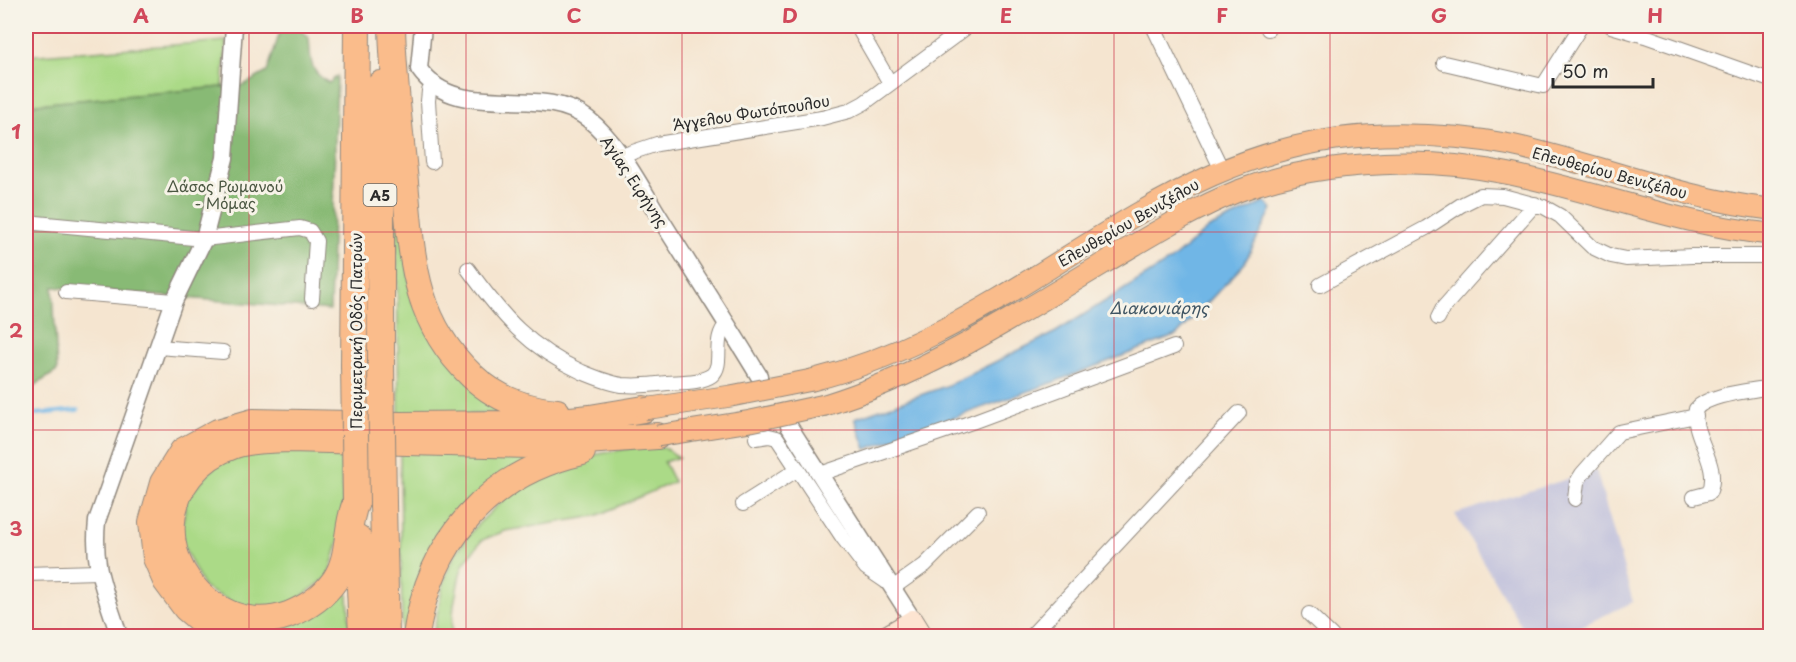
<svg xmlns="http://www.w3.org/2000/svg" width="1796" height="662" viewBox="0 0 1796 662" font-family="'Playpen Sans',sans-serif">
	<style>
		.industrial { fill: #c2c2dc }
		.green { fill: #abda87; stroke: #6b8259; stroke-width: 1.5 }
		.forest { fill: #88ba74; stroke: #5a7250; stroke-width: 1.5 }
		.water { fill: #6fb6e6; stroke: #4d7088; stroke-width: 1.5 }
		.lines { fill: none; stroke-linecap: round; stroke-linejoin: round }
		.stream { stroke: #6fb6e6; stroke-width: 4 }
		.minor-casing { stroke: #90887e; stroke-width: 16 }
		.tertiary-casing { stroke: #90887e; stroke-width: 19 }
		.secondary-casing { stroke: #90887e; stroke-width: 22 }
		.primary-casing { stroke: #90887e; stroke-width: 23 }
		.motorway-casing { stroke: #90887e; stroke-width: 28 }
		.minor { stroke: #fff; stroke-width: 14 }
		.tertiary { stroke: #fff; stroke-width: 16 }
		.secondary { stroke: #fde4d1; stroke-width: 20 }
		.primary { stroke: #fabc8b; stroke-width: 21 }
		.motorway { stroke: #fabc8b; stroke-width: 26 }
		.primary-bridge-casing { stroke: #90887e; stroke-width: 23; stroke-linecap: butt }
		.motorway-bridge-casing { stroke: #90887e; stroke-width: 28; stroke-linecap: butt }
		.primary-bridge { stroke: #fabc8b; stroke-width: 21 }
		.motorway-bridge { stroke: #fabc8b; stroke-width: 26 }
		.grid { fill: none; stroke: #d1495b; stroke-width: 1.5; stroke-opacity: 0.55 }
		.labels { text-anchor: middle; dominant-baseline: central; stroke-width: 6; stroke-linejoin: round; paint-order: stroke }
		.shield { fill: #f7f3e8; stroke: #686764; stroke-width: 1.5 }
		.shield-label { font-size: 14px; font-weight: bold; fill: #2b2b2b }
		.street-label { font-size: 15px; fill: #2b2b2b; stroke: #f7f3e8 }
		.park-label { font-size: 15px; fill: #4b5742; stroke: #f7f3e8 }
		.water-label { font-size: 16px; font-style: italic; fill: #3f5563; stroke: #f7f3e8 }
		.neatline { fill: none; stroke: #d1495b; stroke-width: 2 }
		.grid-label { font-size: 20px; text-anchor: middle; font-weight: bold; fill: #d1495b }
	</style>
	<rect width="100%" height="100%" fill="#f7f3e8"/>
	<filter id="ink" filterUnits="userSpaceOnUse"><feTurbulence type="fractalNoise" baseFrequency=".0167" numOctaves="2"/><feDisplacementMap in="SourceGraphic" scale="12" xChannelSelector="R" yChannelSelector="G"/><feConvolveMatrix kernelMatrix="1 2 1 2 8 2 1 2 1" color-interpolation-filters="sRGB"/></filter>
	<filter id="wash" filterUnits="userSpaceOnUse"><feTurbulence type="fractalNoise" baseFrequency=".008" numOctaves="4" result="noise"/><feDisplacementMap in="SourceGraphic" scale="24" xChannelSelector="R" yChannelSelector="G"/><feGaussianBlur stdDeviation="1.35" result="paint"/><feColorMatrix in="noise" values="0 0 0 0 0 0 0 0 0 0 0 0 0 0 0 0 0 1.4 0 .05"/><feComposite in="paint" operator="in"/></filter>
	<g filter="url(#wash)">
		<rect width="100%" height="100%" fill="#f5e5d0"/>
		<!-- industrial -->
		<path class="industrial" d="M 1596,470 L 1633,602 L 1560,636 L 1527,636 L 1455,514 Z"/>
		<!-- green -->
		<path class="green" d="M 226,41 L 223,87 L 26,105 L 26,56 Z
			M 396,176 L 412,301 L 518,412 L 399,418 Z
			M 642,446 L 664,448 L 679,457 L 664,462 L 674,482 L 596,516 L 505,531 L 482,540 L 464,563 L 460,574 L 454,604 L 451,636 L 433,636 L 442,589 L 448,570 L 456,553 L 476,526 L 509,494 L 588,456 Z
			M 340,447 L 344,523 L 328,577 L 285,608 L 246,609 L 204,588 L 180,539 L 187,497 L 225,455 Z
			M 400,450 L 552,450 L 466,502 L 443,529 L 430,548 L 417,582 L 407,636 L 402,636 Z
			M 339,594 L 348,594 L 350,636 L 243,636 L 220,621 Z"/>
		<!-- forest -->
		<path class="forest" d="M 298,28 L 309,38 C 311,59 308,71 329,83 L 337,76 L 330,310 L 53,287 L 57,371 L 26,391 L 26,105 L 244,85 L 267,72 L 281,29 Z"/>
		<!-- water -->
		<path class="water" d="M 1265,202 L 1272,209 L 1244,264 L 1177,335 L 1054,382 L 866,449 L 855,418 L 946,386 L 1056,332 L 1171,260 L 1209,228 Z"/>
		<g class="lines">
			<!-- stream -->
			<path class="stream" d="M 26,415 L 78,410"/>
		</g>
	</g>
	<g filter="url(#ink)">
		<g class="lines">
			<defs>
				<path id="minor" d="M 857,26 L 890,83
					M 1153,26 L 1222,170
					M 1268,26 L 1268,29
					M 1611,26 L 1645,36 L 1770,80
					M 1444,63 L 1543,86 L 1581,26
					M 621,156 L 657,144 L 822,118 L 849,111 L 864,103 L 968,26
					M 432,162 L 428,101 L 429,91 L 434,83
					M 26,222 L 204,239 L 300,228 L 310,231 L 316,241 L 312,299
					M 468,269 C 502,316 529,348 582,372 C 594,377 609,383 622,385 C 637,386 652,385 667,383 C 681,382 701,383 712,375 C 725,364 711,339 727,324
					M 1320,285 L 1426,228 L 1461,205 L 1481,195 L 1503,196 L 1544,207 L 1560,216 L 1592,247 L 1611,256 L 1626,259 L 1692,256 L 1770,256
					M 66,292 L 174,301
					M 1438,318 L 1443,308 L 1535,204
					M 158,347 L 223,352
					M 756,438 L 769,436 L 777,438 L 843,538 L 866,568 L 894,587 L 925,565 L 978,512
					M 820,474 L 972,422 L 1174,347
					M 1694,497 L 1709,493 C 1722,465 1690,435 1696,409 C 1708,394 1752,391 1770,387
					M 1575,499 L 1577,482 L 1582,474 L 1619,432 L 1696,416
					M 743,504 L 798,469
					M 26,574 L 98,572
					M 1309,614 L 1332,636
					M 1031,636 L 1239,413"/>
				<path id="tertiary" d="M 423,26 L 419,69 C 458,125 539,81 588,119 C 618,142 640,186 660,218 C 693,271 727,323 759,376
					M 789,426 L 913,620
					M 119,636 C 106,592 92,569 97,521 L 174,301 L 204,239 L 225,158 L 234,26"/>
				<path id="secondary" d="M 886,636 L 913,620 L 923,636"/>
				<path id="primary" d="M 812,380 C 852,370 891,355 928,337 C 1084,262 1198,140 1383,135 C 1426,134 1469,137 1511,145 C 1598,164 1682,199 1770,209
					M 825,405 C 926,374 1014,317 1104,263 C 1148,237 1191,210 1238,191 C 1290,171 1347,164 1403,163 C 1529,160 1646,222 1770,234"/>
				<path id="motorway" d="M 392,26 C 393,75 399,123 404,172 C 412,249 410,317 471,375 C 495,398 524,409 557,412
					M 381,84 L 381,365
					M 354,365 L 357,26
					M 356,502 C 345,528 351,556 335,580 C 324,596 306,608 288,615 C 266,623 242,621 222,610 C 150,571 156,471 235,445 C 252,439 271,440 289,439 L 529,445 L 657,436
					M 383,504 L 386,636
					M 358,538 L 362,636
					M 227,636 L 199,619 L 186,608 L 166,581 L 156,558 L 152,522 L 163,483 L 183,451 L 218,432 L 253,422 L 401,425 L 531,424 L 590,418 L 644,409
					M 416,636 C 429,542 488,473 582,452"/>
			</defs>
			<!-- minor casing -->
			<use href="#minor" class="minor-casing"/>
			<!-- tertiary casing -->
			<use href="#tertiary" class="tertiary-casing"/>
			<!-- secondary casing -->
			<use href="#secondary" class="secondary-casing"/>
			<!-- primary casing -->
			<use href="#primary" class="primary-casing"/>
			<!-- motorway casing -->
			<use href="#motorway" class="motorway-casing"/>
			<!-- minor -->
			<use href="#minor" class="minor"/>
			<!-- tertiary -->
			<use href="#tertiary" class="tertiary"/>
			<!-- secondary -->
			<use href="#secondary" class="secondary"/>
			<!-- primary -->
			<use href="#primary" class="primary"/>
			<!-- motorway -->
			<use href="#motorway" class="motorway"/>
			<defs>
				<path id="primary-bridge" d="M 644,409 L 731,396 L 812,380
					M 657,436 L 751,421 L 825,405"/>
				<path id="motorway-bridge" d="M 354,365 L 356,502
					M 381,365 L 383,504"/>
			</defs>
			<!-- primary-bridge casing -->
			<use href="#primary-bridge" class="primary-bridge-casing"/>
			<!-- motorway-bridge casing -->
			<use href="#motorway-bridge" class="motorway-bridge-casing"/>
			<!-- primary-bridge -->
			<use href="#primary-bridge" class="primary-bridge"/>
			<!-- motorway-bridge -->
			<use href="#motorway-bridge" class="motorway-bridge"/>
		</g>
	</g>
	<!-- grid -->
	<path class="grid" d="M 249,26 L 249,636M 466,26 L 466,636M 682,26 L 682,636M 898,26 L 898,636M 1114,26 L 1114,636M 1330,26 L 1330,636M 1547,26 L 1547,636M 26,232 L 1770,232M 26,430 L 1770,430"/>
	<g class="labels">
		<!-- shield labels -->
		<rect class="shield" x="363.5" y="184" width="33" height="22" rx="4.5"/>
		<g class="shield-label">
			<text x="380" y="195">Α5</text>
		</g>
		<!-- street labels -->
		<g class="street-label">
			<text transform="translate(751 112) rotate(-9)">Άγγελου Φωτόπουλου</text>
			<text transform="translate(1610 172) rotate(15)">Ελευθερίου Βενιζέλου</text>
			<text transform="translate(635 181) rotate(56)">Αγίας Ειρήνης</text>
			<text transform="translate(1128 222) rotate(-30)">Ελευθερίου Βενιζέλου</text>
			<text transform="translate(355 331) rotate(-90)">Περιμετρική Οδός Πατρών</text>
		</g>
		<!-- park labels -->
		<g class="park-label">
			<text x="225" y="185">Δάσος Ρωμανού<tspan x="225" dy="17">- Μόμας</tspan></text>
		</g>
		<!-- water labels -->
		<g class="water-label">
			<text x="1159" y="307">Διακονιάρης</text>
		</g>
	</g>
	<!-- margin -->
	<rect width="1796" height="662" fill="none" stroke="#f7f3e8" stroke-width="66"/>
	<!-- scale -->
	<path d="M1553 78v9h100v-9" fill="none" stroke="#2b2b2b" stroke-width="3"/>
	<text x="1562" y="78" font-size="18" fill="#2b2b2b" stroke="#f7f3e8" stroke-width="4.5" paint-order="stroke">50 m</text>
	<rect x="33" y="33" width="1730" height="596" class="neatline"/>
	<g class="grid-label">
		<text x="141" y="23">A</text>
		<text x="357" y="23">B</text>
		<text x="574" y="23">C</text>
		<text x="790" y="23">D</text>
		<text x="1006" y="23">E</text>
		<text x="1222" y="23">F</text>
		<text x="1439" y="23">G</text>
		<text x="1655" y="23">H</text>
		<text x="16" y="139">1</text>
		<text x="16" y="338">2</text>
		<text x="16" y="536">3</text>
	</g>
</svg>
